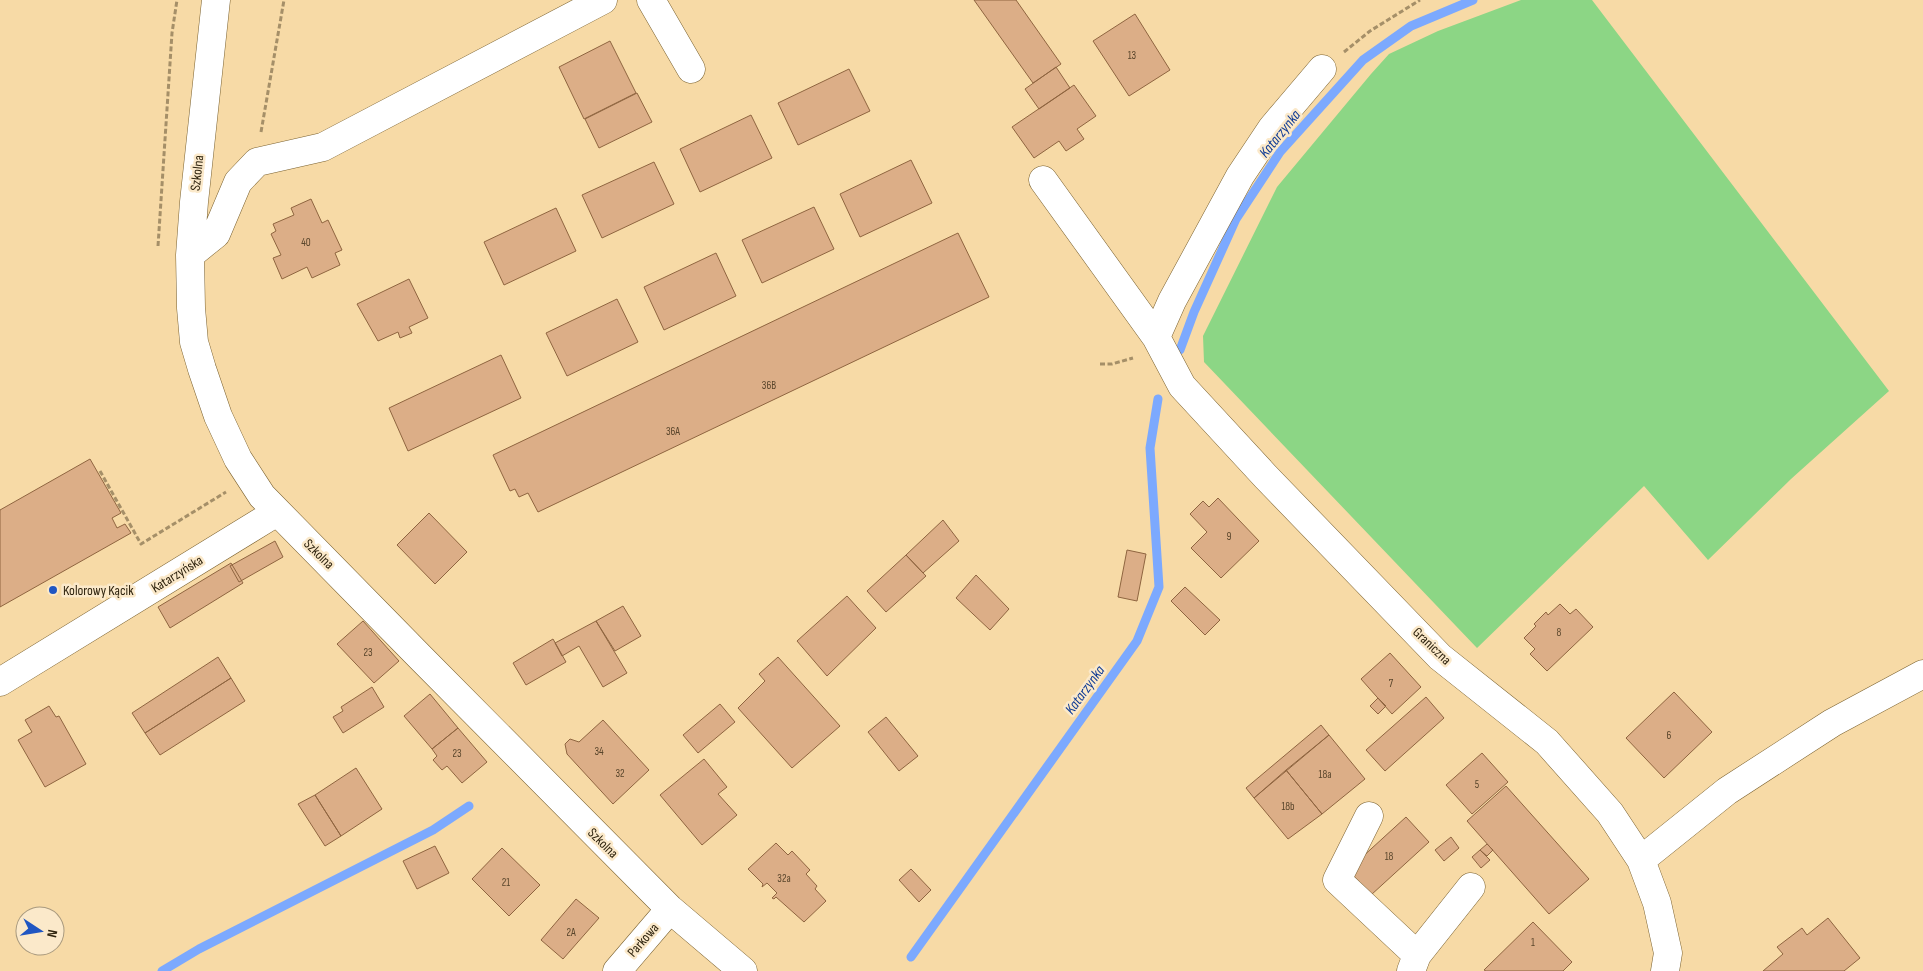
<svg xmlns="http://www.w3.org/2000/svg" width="1923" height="971" viewBox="0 0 1923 971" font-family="'Sofia Sans Condensed',sans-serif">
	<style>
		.green { fill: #8cd685 }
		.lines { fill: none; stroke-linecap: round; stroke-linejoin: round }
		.stream { stroke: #7ca9fe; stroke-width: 9 }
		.building { fill: #dcae87; stroke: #8f6540 }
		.minor-casing { stroke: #7a612f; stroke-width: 29 }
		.path { stroke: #a58f68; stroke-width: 3; stroke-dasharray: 5 2.5; stroke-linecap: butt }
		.minor { stroke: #fff; stroke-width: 28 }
		.poi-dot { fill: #2056c2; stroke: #fbe9ca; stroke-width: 2 }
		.labels { text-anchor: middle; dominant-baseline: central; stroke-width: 5; stroke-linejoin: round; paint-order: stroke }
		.number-label { font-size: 11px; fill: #5a462c }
		.street-label { font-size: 14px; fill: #2e230e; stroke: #fbe9ca }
		.poi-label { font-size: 14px; fill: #2e230e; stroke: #fbe9ca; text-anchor: start }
		.water-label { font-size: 15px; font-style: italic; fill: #0c3994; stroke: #fbe9ca }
	</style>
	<rect width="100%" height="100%" fill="#f7daa6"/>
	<!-- green -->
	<path class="green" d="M 1521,0 L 1592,0 L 1889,391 L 1791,479 L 1708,560 L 1644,486 L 1477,648 L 1204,362 L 1203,336 L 1277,187 L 1371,74 L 1389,54 L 1438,31 Z"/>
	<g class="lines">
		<!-- stream -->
		<path class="stream" d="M 1180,350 L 1194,312 L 1236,219 L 1280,152 L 1363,60 L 1411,26 L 1473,0
			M 911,957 L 1137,641 L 1159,587 L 1150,448 L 1158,399
			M 162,971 L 199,949 L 433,830 L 469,806"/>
	</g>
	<!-- building -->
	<path class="building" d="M 974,0 L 1016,0 L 1061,64 L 1033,83 Z
		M 1135,14 L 1170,70 L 1129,96 L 1093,41 Z
		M 610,41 L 636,93 L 584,119 L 559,67 Z
		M 1056,67 L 1070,88 L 1039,109 L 1025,89 Z
		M 849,69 L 870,111 L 798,145 L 778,103 Z
		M 1074,85 L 1096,116 L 1077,129 L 1084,139 L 1066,151 L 1059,141 L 1034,158 L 1012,127 Z
		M 637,93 L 652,122 L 599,148 L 585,119 Z
		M 751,115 L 772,158 L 700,192 L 680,149 Z
		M 911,160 L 932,203 L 860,237 L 840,194 Z
		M 654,162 L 674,204 L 602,238 L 582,195 Z
		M 311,199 L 322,223 L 328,220 L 342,250 L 335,253 L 340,265 L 312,278 L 307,267 L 282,279 L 273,258 L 281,255 L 271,234 L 276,231 L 273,224 L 294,215 L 291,208 Z
		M 814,207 L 834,249 L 762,283 L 742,240 Z
		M 556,208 L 576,251 L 504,285 L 484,242 Z
		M 958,233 L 989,297 L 538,512 L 528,493 L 519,497 L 515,489 L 510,491 L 493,455 Z
		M 716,253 L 736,296 L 664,330 L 644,287 Z
		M 409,279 L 428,318 L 409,327 L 412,333 L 400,338 L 398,332 L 378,341 L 357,304 Z
		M 617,299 L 638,342 L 567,376 L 546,333 Z
		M 501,355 L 521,398 L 408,451 L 389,408 Z
		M 90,459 L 121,513 L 112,518 L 117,528 L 125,524 L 131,533 L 0,607 L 0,510 Z
		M 1218,498 L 1259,541 L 1221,578 L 1191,548 L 1207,532 L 1190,514 L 1203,501 L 1209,507 Z
		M 429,513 L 467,552 L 435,584 L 397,545 Z
		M 943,520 L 959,541 L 923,573 L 906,555 Z
		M 275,541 L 283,557 L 239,582 L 230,566 Z
		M 1127,550 L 1146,554 L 1137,601 L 1118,597 Z
		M 906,555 L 926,576 L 886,612 L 867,591 Z
		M 231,563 L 243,583 L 170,628 L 158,607 Z
		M 976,575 L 1009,609 L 990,630 L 956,598 Z
		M 1185,587 L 1220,620 L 1205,635 L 1171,601 Z
		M 847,596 L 876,628 L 827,676 L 797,641 Z
		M 1560,604 L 1570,614 L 1576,609 L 1593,627 L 1547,671 L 1530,654 L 1535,649 L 1524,638 L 1536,626 L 1534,624 L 1546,612 L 1548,615 Z
		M 623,606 L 641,636 L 615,651 L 596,621 Z
		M 363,621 L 399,661 L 374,683 L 337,644 Z
		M 596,621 L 627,673 L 603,687 L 579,646 L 562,656 L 555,643 Z
		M 553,639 L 566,662 L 526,685 L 513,663 Z
		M 1390,653 L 1421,687 L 1392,714 L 1361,679 Z
		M 218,657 L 231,678 L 145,733 L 132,713 Z
		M 778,657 L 840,726 L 792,768 L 738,708 L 765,681 L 759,674 Z
		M 231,678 L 245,701 L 160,755 L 145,733 Z
		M 372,687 L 384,707 L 343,733 L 333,717 L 343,711 L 341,707 Z
		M 1674,692 L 1712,732 L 1664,778 L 1626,738 Z
		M 430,694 L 458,728 L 432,749 L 404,716 Z
		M 1426,697 L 1444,718 L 1385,771 L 1366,750 Z
		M 1378,698 L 1386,706 L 1378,714 L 1370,706 Z
		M 720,704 L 735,722 L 698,753 L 683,735 Z
		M 49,706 L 56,717 L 59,716 L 86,764 L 45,787 L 18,740 L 32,732 L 25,720 Z
		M 886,717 L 918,756 L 899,771 L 868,732 Z
		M 603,720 L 649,770 L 613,804 L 567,754 L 565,744 L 570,739 L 579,742 Z
		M 1321,725 L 1329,735 L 1254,798 L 1246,788 Z
		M 458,728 L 487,762 L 462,783 L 447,766 L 442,770 L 433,760 L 437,756 L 432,749 Z
		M 1329,735 L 1365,779 L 1322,814 L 1286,770 Z
		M 1482,753 L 1508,782 L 1472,814 L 1446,785 Z
		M 704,759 L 727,787 L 718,794 L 737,815 L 702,845 L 660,795 Z
		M 356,768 L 382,809 L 341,836 L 315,795 Z
		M 1286,770 L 1322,814 L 1288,839 L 1254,798 Z
		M 1506,786 L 1589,879 L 1549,914 L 1467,821 Z
		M 315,795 L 341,836 L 325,846 L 298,804 Z
		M 1406,817 L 1429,842 L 1371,895 L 1348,870 Z
		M 1451,837 L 1459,848 L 1444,861 L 1435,850 Z
		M 776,843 L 788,855 L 792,851 L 810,870 L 806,874 L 817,886 L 815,889 L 826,901 L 804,922 L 776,897 L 774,899 L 772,898 L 777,893 L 767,883 L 762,887 L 763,884 L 748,869 Z
		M 1487,844 L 1493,850 L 1487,856 L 1480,850 Z
		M 435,846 L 449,873 L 417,889 L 403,861 Z
		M 502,848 L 540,885 L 509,916 L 472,879 Z
		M 1480,850 L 1490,860 L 1481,868 L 1472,857 Z
		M 911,869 L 931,890 L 919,902 L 899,880 Z
		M 576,899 L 599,918 L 563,959 L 541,940 Z
		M 1828,918 L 1860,958 L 1844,971 L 1763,971 L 1783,954 L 1777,947 L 1802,928 L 1807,935 Z
		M 1533,922 L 1572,962 L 1563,971 L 1486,971 L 1484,970 Z"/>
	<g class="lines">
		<defs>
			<path id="minor" d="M 216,0 L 194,202 L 190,255 L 191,308 L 194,342 L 202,369 L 218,416 L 238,459 L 262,496 L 421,658 L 670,909 L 743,971
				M 651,0 L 691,69
				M 1043,180 L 1156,337 L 1182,386 L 1266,477 L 1440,657 L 1547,742 L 1610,813 L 1641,860 L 1657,903 L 1668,953 L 1665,971
				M 190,255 L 216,234 L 238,182 L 257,162 L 323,147 L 603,0
				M 1156,337 L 1172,301 L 1240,176 L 1272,128 L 1322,69
				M 0,682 L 277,512
				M 1369,816 L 1337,880 L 1417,955
				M 1641,860 L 1727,791 L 1832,723 L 1923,674
				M 617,971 L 670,909
				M 1411,971 L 1417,955 L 1471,887"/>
		</defs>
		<!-- minor casing -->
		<use href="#minor" class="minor-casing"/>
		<!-- path -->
		<path class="path" d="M 1344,52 L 1370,31 L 1420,0
			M 261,132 L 284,0
			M 158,246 L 172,33 L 177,0
			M 1100,364 L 1112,364 L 1133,358
			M 100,471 L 141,544 L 226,492"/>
		<!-- minor -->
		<use href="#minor" class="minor"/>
	</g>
	<!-- markers -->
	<circle class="poi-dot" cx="53" cy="590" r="5"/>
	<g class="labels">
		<!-- number labels -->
		<g class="number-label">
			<text x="1132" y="55">13</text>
			<text x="306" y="242">40</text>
			<text x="769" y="385">36B</text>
			<text x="673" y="431">36A</text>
			<text x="1229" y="536">9</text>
			<text x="1559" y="632">8</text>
			<text x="368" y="652">23</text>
			<text x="1391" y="683">7</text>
			<text x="1669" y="735">6</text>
			<text x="599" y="751">34</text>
			<text x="457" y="753">23</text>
			<text x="620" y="773">32</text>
			<text x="1325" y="774">18a</text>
			<text x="1477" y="784">5</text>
			<text x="1288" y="806">18b</text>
			<text x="1389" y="856">18</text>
			<text x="784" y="878">32a</text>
			<text x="506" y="882">21</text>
			<text x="571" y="932">2A</text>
			<text x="1533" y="942">1</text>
		</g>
		<!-- street labels -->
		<g class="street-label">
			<text transform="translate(197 173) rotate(-84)">Szkolna</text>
			<text transform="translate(319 554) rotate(45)">Szkolna</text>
			<text transform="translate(177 574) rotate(-32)">Katarzyńska</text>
			<text transform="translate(1432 646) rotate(44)">Graniczna</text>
			<text transform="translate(603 843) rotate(45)">Szkolna</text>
			<text transform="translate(643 940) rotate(-49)">Parkowa</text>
		</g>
		<!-- poi labels -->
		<g class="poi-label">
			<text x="63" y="590">Kolorowy Kącik</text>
		</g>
		<!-- water labels -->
		<g class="water-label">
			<text transform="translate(1280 134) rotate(-51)">Katarzynka</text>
			<text transform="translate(1085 690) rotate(-54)">Katarzynka</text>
		</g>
	</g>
	<!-- north arrow -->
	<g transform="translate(40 931) rotate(102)"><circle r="24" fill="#fbe9ca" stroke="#a99a7f"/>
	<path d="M0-4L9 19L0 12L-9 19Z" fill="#2056c2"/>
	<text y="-8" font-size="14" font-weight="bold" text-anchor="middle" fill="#2e230e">N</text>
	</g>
</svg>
